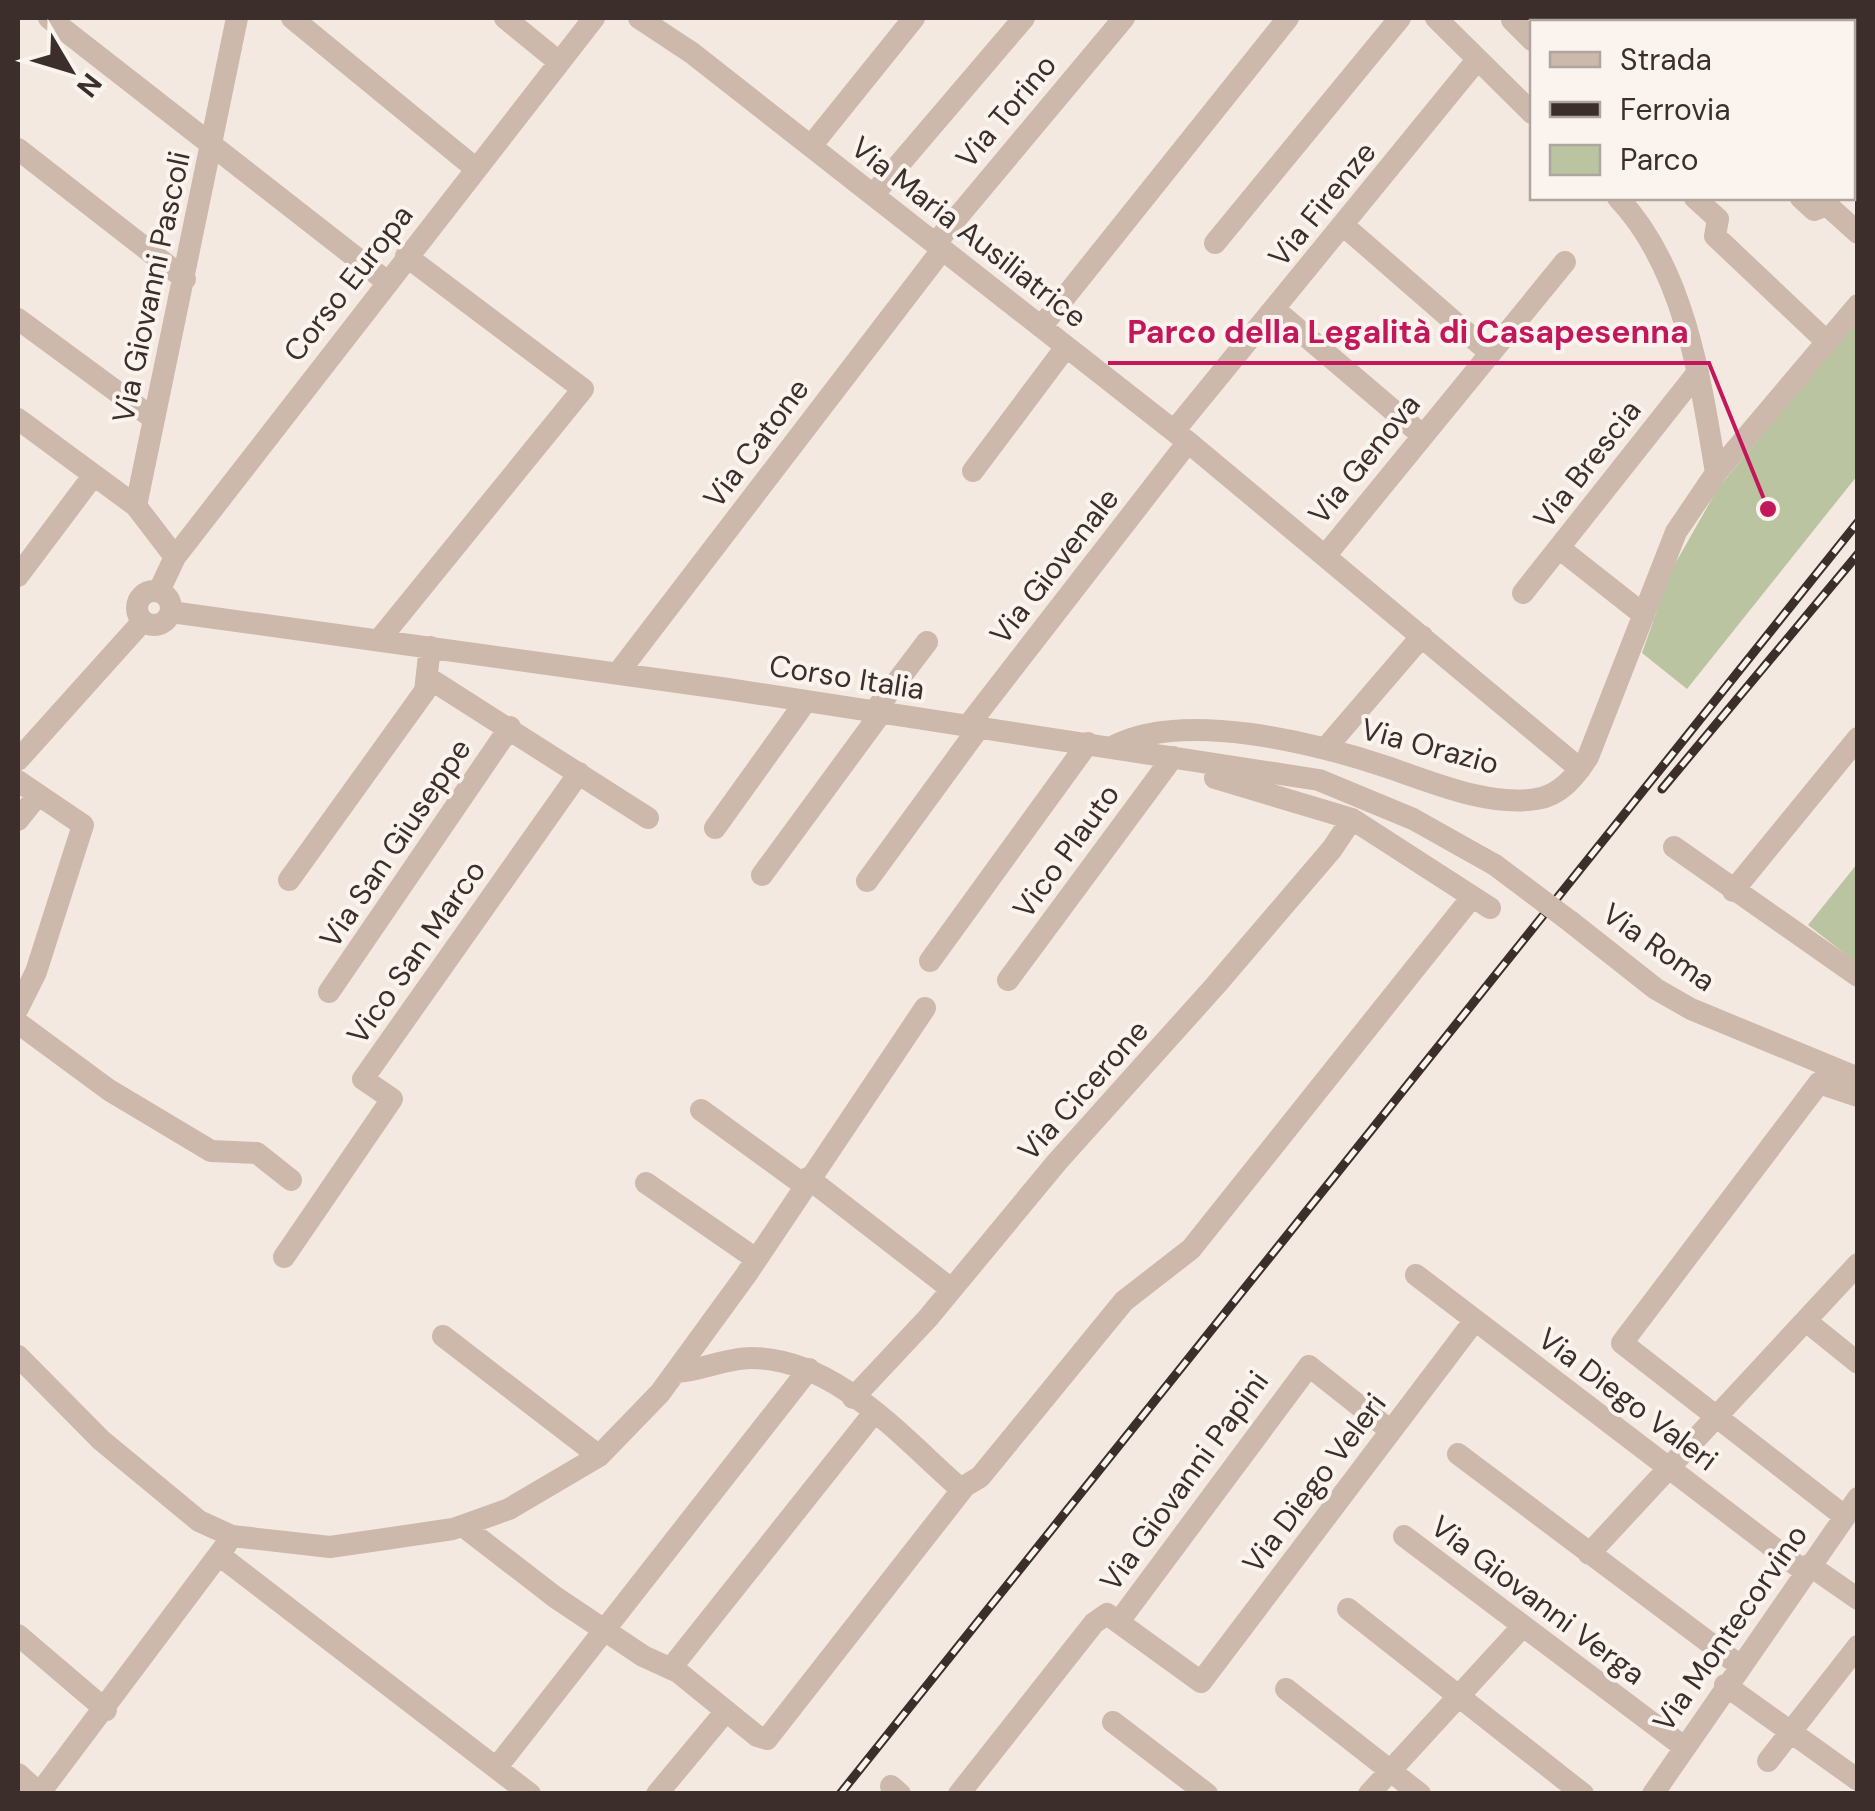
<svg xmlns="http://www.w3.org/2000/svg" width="1875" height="1811" viewBox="0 0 1875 1811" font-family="'DM Sans',sans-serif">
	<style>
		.green { fill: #bbc4a0 }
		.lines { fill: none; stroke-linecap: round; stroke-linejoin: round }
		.minor { stroke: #cdb8ac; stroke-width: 22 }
		.rail-casing { stroke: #3b2e2b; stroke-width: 9 }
		.rail { stroke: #fbf4ee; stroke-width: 5; stroke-dasharray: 15; stroke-linecap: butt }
		.minor-bridge { stroke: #cdb8ac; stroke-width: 22 }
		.labels { text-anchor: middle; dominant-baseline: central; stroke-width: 8; stroke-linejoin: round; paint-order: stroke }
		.street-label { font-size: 30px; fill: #3b2e2b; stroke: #fbf4ee }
		.leader { fill: none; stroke: #c2185b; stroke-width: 4 }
		.callout-dot { fill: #c2185b; stroke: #fbf4ee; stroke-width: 4 }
		.callout-label { font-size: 32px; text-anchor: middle; font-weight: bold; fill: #c2185b; stroke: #fbf4ee; stroke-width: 8; stroke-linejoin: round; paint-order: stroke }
	</style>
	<rect width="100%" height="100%" fill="#f4e9e1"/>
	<!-- green -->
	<path class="green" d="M 1857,321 L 1857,476 L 1687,689 L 1642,653 L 1671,571 L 1718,488 Z
		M 1857,864 L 1857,963 L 1808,925 Z"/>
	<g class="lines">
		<!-- minor -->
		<path class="minor" d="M 49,18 L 386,281
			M 292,18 L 475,168
			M 505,18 L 559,62
			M 639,18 L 692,53 L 1188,442 L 1580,769
			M 1436,18 L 1532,113
			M 1620,18 L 1625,22
			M 1737,18 L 1742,22
			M 1851,18 L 1858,24
			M 1512,20 L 1532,40
			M 1852,128 L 1858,133
			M 811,146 L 914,18
			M 18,149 L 185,279
			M 873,195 L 1024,18
			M 1618,198 C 1684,267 1701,381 1716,473
			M 1695,198 L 1718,219 L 1715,236 L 1827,342
			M 1801,198 L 1814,210 L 1827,205 L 1858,233
			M 1343,225 L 1490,353
			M 1215,243 L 1400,18
			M 935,244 L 1124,18
			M 1274,309 L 1422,435
			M 18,319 L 154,419
			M 1041,327 L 1288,18
			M 18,419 L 136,506
			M 1174,431 L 1477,60
			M 973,471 L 1066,347
			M 1559,548 L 1644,615
			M 1325,556 L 1565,262
			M 175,557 L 136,506 L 237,18
			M 18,576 L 93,476
			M 159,591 L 175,557 L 594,18
			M137 608a17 17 0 1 1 34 0a17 17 0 1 1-34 0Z
			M 1523,593 L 1698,372
			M 171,612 L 728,689 L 1319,780 L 1413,819 L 1495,865
			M 379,640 L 583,389 L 406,256
			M 618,673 L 942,250
			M 427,677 L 648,818
			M 874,712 L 927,642
			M 967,727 L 1188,442
			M 1112,747 C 1182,709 1315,743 1387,767 C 1431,782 1489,807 1536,799 C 1560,796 1576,776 1588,757 L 1676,532 L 1716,473 L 1858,305
			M 1325,749 L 1422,636
			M 18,760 L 143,621
			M 1215,778 L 1352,819 L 1490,908
			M 18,781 L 83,825 L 36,972 L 18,1008
			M 18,820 L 38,795
			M 715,828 L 806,701
			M 1674,847 L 1858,976
			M 762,875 L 881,713
			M 289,880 L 425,691 L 430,647
			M 867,881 L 978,729
			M 1733,891 L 1858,738
			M 1571,922 L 1656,989 L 1691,1009 L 1858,1078
			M 930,961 L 1088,743
			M 1008,980 L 1173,757
			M 329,992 L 510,727
			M 18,1023 L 109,1090 L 211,1151 L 257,1153 L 291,1180
			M 701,1110 L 804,1185
			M 808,1178 L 950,1288
			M 646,1183 L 756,1259
			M 284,1257 L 392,1099 L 363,1079 L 579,773
			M 1416,1275 L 1804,1571
			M 1806,1321 L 1858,1363
			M 443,1336 L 599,1456
			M 18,1356 L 101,1440 L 199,1521 L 232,1536 L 330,1547 L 453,1529 L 509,1509 L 599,1456 L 660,1393 L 746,1275 L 925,1008
			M 676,1372 C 701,1371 725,1358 751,1358 C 836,1358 903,1439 962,1490
			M 853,1398 L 928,1318 L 1057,1162 L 1215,986 L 1332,849 L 1352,819
			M 1458,1454 L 1739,1665
			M 1844,1516 L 1622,1343 L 1819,1083 L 1858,1096
			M 463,1526 L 555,1597 L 643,1656 L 678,1672 L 757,1736 L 767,1739 L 965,1486 L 980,1477 L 1124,1301 L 1191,1249 L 1472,897
			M 1404,1536 L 1684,1747
			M 1589,1554 L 1858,1264
			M 219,1555 L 530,1794
			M 1809,1565 L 1858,1599
			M 1348,1609 L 1583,1794
			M 1120,1620 L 1309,1366 L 1391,1431
			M 18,1635 L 106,1710
			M 671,1668 L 873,1414
			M 1725,1685 L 1858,1780
			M 1286,1689 L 1420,1794
			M 1113,1722 L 1207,1794
			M 1768,1761 L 1858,1646
			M 497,1767 L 809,1369
			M 18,1774 L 39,1793
			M 891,1786 L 900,1794
			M 39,1794 L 226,1545
			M 657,1794 L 726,1711
			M 959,1794 L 1094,1623 L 1107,1614 L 1201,1682 L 1475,1320
			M 1369,1794 L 1523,1626
			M 1653,1794 L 1858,1498"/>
		<defs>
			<path id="rail" d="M 1662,789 L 1858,554
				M 840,1794 L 1858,522"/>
		</defs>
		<!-- rail casing -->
		<use href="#rail" class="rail-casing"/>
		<!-- rail -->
		<use href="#rail" class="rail"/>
		<!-- minor-bridge -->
		<path class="minor-bridge" d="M 1495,865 L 1571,922"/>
	</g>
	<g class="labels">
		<!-- street labels -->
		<g class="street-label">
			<text transform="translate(1006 111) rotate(-50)">Via Torino</text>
			<text transform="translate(1322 204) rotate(-51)">Via Firenze</text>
			<text transform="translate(969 232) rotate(38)">Via Maria Ausiliatrice</text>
			<text transform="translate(348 283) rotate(-52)">Corso Europa</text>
			<text transform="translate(151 287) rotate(-78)">Via Giovanni Pascoli</text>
			<text transform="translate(756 443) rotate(-53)">Via Catone</text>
			<text transform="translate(1364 459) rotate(-51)">Via Genova</text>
			<text transform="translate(1587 464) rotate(-52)">Via Brescia</text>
			<text transform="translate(1054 566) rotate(-52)">Via Giovenale</text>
			<text transform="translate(847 677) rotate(9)">Corso Italia</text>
			<text transform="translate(1430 746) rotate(15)">Via Orazio</text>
			<text transform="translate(395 843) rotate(-56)">Via San Giuseppe</text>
			<text transform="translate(1066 851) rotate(-54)">Vico Plauto</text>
			<text transform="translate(1659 947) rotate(35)">Via Roma</text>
			<text transform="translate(416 952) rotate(-55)">Vico San Marco</text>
			<text transform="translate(1083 1090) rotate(-48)">Via Cicerone</text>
			<text transform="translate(1628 1399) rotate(37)">Via Diego Valeri</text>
			<text transform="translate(1184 1481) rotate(-54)">Via Giovanni Papini</text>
			<text transform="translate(1314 1483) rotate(-53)">Via Diego Veleri</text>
			<text transform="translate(1538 1600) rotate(37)">Via Giovanni Verga</text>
			<text transform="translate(1730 1628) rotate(-55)">Via Montecorvino</text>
		</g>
	</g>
	<!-- callouts -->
	<path class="leader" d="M1768 509L1709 363H1108"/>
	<circle class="callout-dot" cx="1768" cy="509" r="10"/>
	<g class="callout-label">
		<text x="1408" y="343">Parco della Legalità di Casapesenna</text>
	</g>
	<!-- border -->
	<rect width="1875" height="1811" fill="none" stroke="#3b2e2b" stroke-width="40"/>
	<!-- legend -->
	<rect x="1530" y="20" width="325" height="180" fill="#fbf4ee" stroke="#aea5a0" stroke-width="2.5"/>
	<rect x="1550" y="52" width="50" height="15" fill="#cdb8ac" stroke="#aea5a0" stroke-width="2.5"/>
	<text x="1620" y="70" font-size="30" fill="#3b2e2b">Strada</text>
	<rect x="1550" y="102" width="50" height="15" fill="#3b2e2b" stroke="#aea5a0" stroke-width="2.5"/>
	<text x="1620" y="120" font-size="30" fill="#3b2e2b">Ferrovia</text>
	<rect x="1550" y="145" width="50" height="30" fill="#bbc4a0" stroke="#aea5a0" stroke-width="2.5"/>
	<text x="1620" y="170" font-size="30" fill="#3b2e2b">Parco</text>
	<!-- north arrow -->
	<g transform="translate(70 70) rotate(128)" stroke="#fbf4ee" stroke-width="8" paint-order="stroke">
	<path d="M0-8L18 38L0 25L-18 38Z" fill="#3b2e2b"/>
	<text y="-15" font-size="28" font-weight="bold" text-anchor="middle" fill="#3b2e2b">N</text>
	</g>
</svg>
